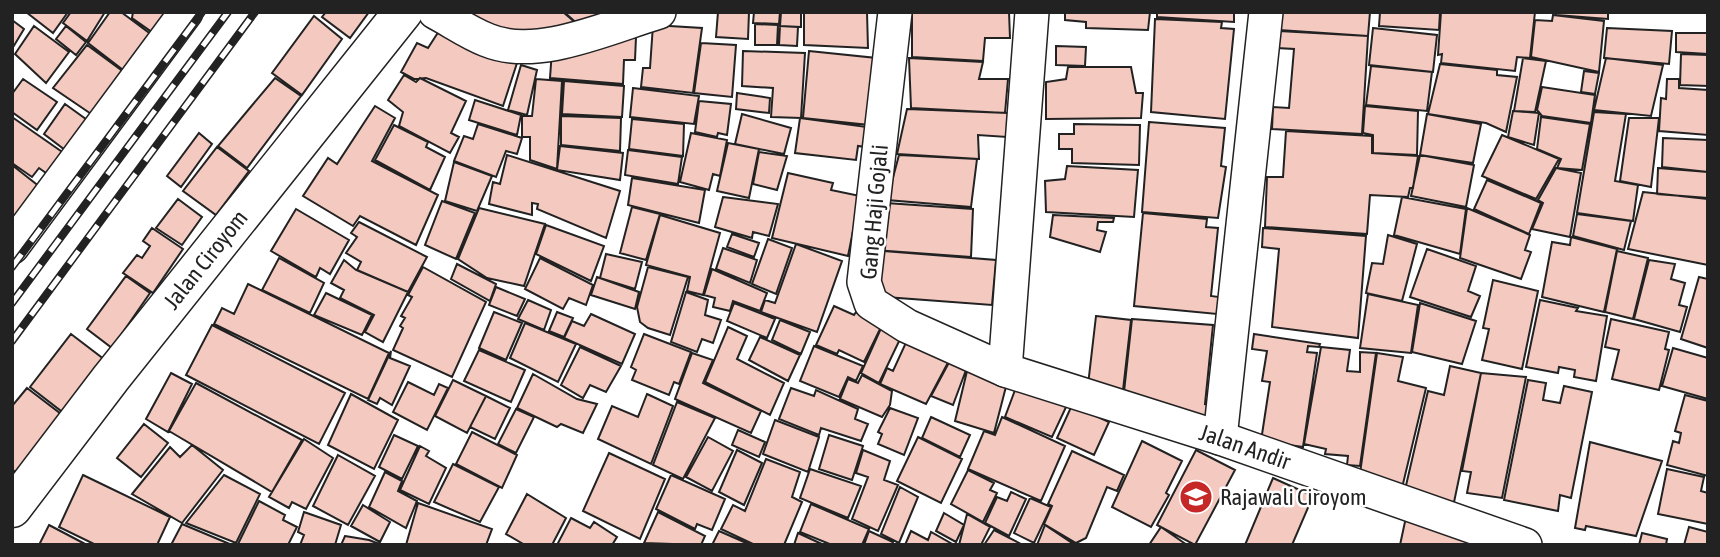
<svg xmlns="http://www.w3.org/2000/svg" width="1720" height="557" viewBox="0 0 1720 557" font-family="'Asap Condensed',sans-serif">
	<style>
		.building { fill: #f3c9c0; stroke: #222; stroke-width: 2 }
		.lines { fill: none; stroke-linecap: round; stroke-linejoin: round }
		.minor-casing { stroke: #222; stroke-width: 36 }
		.secondary-casing { stroke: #222; stroke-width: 41 }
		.minor { stroke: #fff; stroke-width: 33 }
		.secondary { stroke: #fff; stroke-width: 38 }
		.rail-casing { stroke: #222; stroke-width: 8 }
		.rail { stroke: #fff; stroke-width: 5; stroke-dasharray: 16; stroke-linecap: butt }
		.labels { text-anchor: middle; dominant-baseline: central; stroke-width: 5; stroke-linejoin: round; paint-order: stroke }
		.street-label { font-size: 23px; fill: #222; stroke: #fff }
		.poi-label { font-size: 23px; fill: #222; stroke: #fff; text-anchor: start }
	</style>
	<rect width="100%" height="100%" fill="#fff"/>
	<!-- building -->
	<path class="building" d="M 26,12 L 68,12 L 53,33 Z
		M 71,12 L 105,12 L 87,41 L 63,23 Z
		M 110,12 L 121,12 L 156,38 L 127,73 L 88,43 Z
		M 133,12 L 174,12 L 159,37 L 132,18 Z
		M 326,12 L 369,12 L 350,38 L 322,17 Z
		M 443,12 L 563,12 L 577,24 L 517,35 Z
		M 564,12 L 610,12 L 580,26 Z
		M 718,12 L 749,12 L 748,39 L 716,37 Z
		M 754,12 L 780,12 L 779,24 L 753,23 Z
		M 781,12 L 801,12 L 801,27 L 780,26 Z
		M 804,12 L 867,12 L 868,48 L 804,45 Z
		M 912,12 L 1009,12 L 1010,38 L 985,38 L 983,61 L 912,57 Z
		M 1065,12 L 1150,12 L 1148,30 L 1086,28 L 1086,22 L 1065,20 Z
		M 1157,12 L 1234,12 L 1234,22 L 1157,17 Z
		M 1281,12 L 1370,12 L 1368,36 L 1279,30 Z
		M 1380,12 L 1440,12 L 1439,30 L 1379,26 Z
		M 1441,12 L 1535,12 L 1530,58 L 1517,57 L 1515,71 L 1441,63 L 1442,54 L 1438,55 Z
		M 1556,12 L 1608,12 L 1608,19 L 1556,15 Z
		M 1553,15 L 1604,21 L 1599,72 L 1531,57 L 1535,20 L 1552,21 Z
		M 314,16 L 342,39 L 302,95 L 272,73 Z
		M 1155,19 L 1222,22 L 1221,28 L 1234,29 L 1225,119 L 1151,112 Z
		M 12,20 L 24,29 L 12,49 Z
		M 755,24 L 778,25 L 777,45 L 755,45 Z
		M 653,25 L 702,28 L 693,93 L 641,87 L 643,68 L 650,68 Z
		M 34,26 L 69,52 L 46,83 L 15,54 Z
		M 66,26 L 86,42 L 76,55 L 56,39 Z
		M 780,26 L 798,27 L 797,46 L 779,45 Z
		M 1373,28 L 1437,35 L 1433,72 L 1369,65 Z
		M 1607,28 L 1672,31 L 1669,64 L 1604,58 Z
		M 439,31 L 517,63 L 503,106 L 426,78 L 414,79 L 401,72 L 417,43 L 428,48 Z
		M 1279,31 L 1368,36 L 1362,134 L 1272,129 L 1273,107 L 1289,108 L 1294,49 L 1277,48 Z
		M 1676,33 L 1708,33 L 1708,54 L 1676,52 Z
		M 636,37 L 635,60 L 624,60 L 623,84 L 550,78 L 552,50 Z
		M 701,43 L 736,45 L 732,97 L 694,93 Z
		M 87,45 L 132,78 L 100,120 L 53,88 Z
		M 1056,46 L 1086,47 L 1085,66 L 1056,65 Z
		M 743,51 L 805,53 L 801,118 L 771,117 L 773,88 L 742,86 Z
		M 809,51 L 886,59 L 879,126 L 803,118 Z
		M 1681,54 L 1708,55 L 1708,86 L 1680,85 Z
		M 909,58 L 983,62 L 979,79 L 1008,79 L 1005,113 L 911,108 Z
		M 1523,58 L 1546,61 L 1535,112 L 1514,111 Z
		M 1606,58 L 1663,65 L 1651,116 L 1594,110 Z
		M 1440,64 L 1497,70 L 1497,75 L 1517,77 L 1506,132 L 1486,123 L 1428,114 Z
		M 521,65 L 537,70 L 527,115 L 508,110 Z
		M 1371,66 L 1432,72 L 1427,111 L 1366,105 Z
		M 1068,67 L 1131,67 L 1136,93 L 1143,93 L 1141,118 L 1046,119 L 1046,82 L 1066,79 Z
		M 1584,71 L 1599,73 L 1595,94 L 1581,92 Z
		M 404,75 L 416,82 L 420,78 L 466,101 L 451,133 L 459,137 L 450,153 L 399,126 L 403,112 L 388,100 Z
		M 275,78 L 301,96 L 247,168 L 218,146 Z
		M 23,79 L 57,102 L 37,130 L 12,112 L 12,94 Z
		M 536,79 L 562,81 L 557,169 L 530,160 L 530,137 L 522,137 L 522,116 L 532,116 Z
		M 1667,79 L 1679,79 L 1679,88 L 1708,90 L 1708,135 L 1659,131 L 1661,98 L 1666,99 Z
		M 564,81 L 624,86 L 622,117 L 562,114 Z
		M 1542,87 L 1595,95 L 1591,123 L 1542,116 L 1537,110 Z
		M 633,88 L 699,96 L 694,124 L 630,117 Z
		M 737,93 L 770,98 L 769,113 L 736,109 Z
		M 475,100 L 521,115 L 517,135 L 469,120 Z
		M 699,101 L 731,104 L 727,135 L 718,133 L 717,137 L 695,132 Z
		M 65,104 L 90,122 L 69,153 L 44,134 Z
		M 375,106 L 395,118 L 372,161 L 438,195 L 416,245 L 360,216 L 353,226 L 303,196 L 328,158 L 337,164 Z
		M 1365,106 L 1418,111 L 1417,155 L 1373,153 L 1373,135 L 1363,133 Z
		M 907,109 L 1008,113 L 1007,137 L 978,135 L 979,159 L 897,154 Z
		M 1513,111 L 1539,113 L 1534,145 L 1508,137 Z
		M 1594,112 L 1626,114 L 1615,181 L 1638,185 L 1633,221 L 1577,213 Z
		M 742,114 L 791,128 L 784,154 L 735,144 Z
		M 1427,114 L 1481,124 L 1473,163 L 1420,155 Z
		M 561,116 L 621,118 L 620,151 L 561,145 Z
		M 12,117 L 68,156 L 53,178 L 39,168 L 32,177 L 12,163 Z
		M 1541,117 L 1590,124 L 1582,170 L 1557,168 L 1561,159 L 1537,149 Z
		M 800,118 L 867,127 L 865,147 L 858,146 L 856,160 L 795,153 Z
		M 1629,118 L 1659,118 L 1651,187 L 1620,181 Z
		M 632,119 L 684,124 L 683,156 L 629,149 Z
		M 1149,122 L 1225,128 L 1221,166 L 1226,167 L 1218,218 L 1142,212 Z
		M 478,124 L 522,138 L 517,154 L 506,151 L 496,177 L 454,161 L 464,136 L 473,139 Z
		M 1074,124 L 1140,125 L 1139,165 L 1072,163 L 1072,149 L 1059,149 L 1059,134 L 1074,134 Z
		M 394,125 L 428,142 L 426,147 L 445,157 L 430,190 L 375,160 Z
		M 1286,131 L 1372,136 L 1372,153 L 1418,156 L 1413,188 L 1410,188 L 1408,197 L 1370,195 L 1367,234 L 1265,227 L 1267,177 L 1283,177 Z
		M 199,133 L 212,144 L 181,187 L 167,176 Z
		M 691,133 L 727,140 L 720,176 L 713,174 L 709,190 L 680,182 Z
		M 1502,135 L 1559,159 L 1536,199 L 1482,176 Z
		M 1663,138 L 1708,140 L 1708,172 L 1662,167 Z
		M 728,143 L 759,149 L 749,198 L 717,191 Z
		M 560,146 L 623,153 L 620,180 L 557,170 Z
		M 217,147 L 249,171 L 216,215 L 183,191 Z
		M 628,150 L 682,157 L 678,184 L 625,175 Z
		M 759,152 L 787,156 L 777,190 L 753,184 Z
		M 507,155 L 620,191 L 606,238 L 537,209 L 538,204 L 532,203 L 532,215 L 489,204 L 493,182 L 500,184 Z
		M 899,155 L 977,159 L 971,207 L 887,200 Z
		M 1420,155 L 1474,165 L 1466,207 L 1411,196 Z
		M 454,162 L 492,176 L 477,211 L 445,201 Z
		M 12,165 L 40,187 L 12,233 Z
		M 1067,166 L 1138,170 L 1134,217 L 1046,212 L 1045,181 L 1065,179 Z
		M 1556,168 L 1581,173 L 1570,237 L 1532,229 L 1543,203 L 1538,200 Z
		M 1658,168 L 1708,172 L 1708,198 L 1657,194 Z
		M 788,173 L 833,183 L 831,190 L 860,196 L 848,256 L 772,238 Z
		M 632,178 L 705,190 L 699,223 L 628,205 Z
		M 1487,180 L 1541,203 L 1529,234 L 1474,209 Z
		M 1643,192 L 1708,199 L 1708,265 L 1628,249 Z
		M 723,197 L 778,204 L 769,236 L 753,232 L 752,238 L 715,227 Z
		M 1402,197 L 1466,209 L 1460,254 L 1394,235 Z
		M 178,199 L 202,217 L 182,245 L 156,228 Z
		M 442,201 L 475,213 L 456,259 L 425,245 Z
		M 886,203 L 973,209 L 971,257 L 874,250 Z
		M 632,207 L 660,214 L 646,260 L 620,253 Z
		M 479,208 L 545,224 L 524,286 L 487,278 L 458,259 Z
		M 1467,208 L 1530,235 L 1525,250 L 1531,252 L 1521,279 L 1460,258 Z
		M 296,209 L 349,240 L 330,274 L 320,268 L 316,277 L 271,251 Z
		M 1143,213 L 1207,219 L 1206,227 L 1218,228 L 1211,296 L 1219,297 L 1217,314 L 1134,306 Z
		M 1577,214 L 1631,221 L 1624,250 L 1573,236 Z
		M 660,215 L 720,233 L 703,295 L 687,291 L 690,277 L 646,265 Z
		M 1053,215 L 1114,218 L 1113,222 L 1098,222 L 1097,230 L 1106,232 L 1100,252 L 1050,237 Z
		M 359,222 L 427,257 L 408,292 L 357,270 L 361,262 L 346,253 L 357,237 L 351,233 Z
		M 546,225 L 604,246 L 591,281 L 536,254 Z
		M 152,228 L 183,249 L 153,293 L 123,273 L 137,255 L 142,258 L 150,246 L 143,241 Z
		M 1263,228 L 1366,236 L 1358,338 L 1272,327 L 1279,249 L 1262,247 Z
		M 732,234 L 759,243 L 754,257 L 727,247 Z
		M 1388,235 L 1417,244 L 1402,301 L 1366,293 L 1372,263 L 1383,264 Z
		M 1571,237 L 1617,249 L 1604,312 L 1542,297 L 1552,242 L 1570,245 Z
		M 768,239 L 792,248 L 776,294 L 752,284 Z
		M 796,244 L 842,261 L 817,332 L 761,312 L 765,300 L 775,303 Z
		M 723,248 L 757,260 L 750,283 L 716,269 Z
		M 1427,249 L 1476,266 L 1468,291 L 1480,296 L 1471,317 L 1410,297 Z
		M 871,250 L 996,260 L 992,305 L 872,296 Z
		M 1617,251 L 1648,258 L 1633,319 L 1605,312 Z
		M 606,254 L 642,262 L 635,289 L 600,278 Z
		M 279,258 L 324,283 L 310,313 L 262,290 Z
		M 540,258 L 593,285 L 586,305 L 569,298 L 563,309 L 525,289 Z
		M 344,260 L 356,270 L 408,292 L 383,342 L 365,332 L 374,315 L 340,298 L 344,290 L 331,283 Z
		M 1649,260 L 1675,264 L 1671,279 L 1685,283 L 1679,305 L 1687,307 L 1680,332 L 1634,319 Z
		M 457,264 L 496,284 L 490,301 L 451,279 Z
		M 423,267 L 486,302 L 452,377 L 393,350 L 403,328 L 400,326 L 405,318 L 401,316 L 412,297 L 408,295 Z
		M 648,267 L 688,277 L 670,335 L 648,328 L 640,322 L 637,307 Z
		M 712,269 L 767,293 L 760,311 L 733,301 L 730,311 L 713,307 L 715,298 L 704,295 Z
		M 126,276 L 150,293 L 112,348 L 87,329 Z
		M 597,277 L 639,292 L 635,309 L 591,295 Z
		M 1699,277 L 1708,279 L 1708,348 L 1681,339 Z
		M 1493,280 L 1538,291 L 1522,369 L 1482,360 L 1489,329 L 1483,328 Z
		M 248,284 L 389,353 L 368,399 L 214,324 L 222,308 L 234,314 Z
		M 496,287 L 525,299 L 517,316 L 489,305 Z
		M 686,292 L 708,300 L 705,315 L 721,320 L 713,343 L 702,339 L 697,352 L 671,342 Z
		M 326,293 L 372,315 L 362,335 L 314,315 Z
		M 1368,294 L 1418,305 L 1411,353 L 1360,348 Z
		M 528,300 L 551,310 L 544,330 L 518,319 Z
		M 1540,300 L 1578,308 L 1576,311 L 1607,316 L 1596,381 L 1574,377 L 1575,370 L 1559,367 L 1558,373 L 1526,367 Z
		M 734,303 L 775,319 L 767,338 L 727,321 Z
		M 1420,303 L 1476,321 L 1462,364 L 1412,352 Z
		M 834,306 L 854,315 L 856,312 L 882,325 L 864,362 L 839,350 L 837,354 L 816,345 Z
		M 494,312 L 522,323 L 506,360 L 479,348 Z
		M 557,312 L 573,318 L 564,337 L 549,331 Z
		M 591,314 L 635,334 L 622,364 L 564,338 L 572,321 L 584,326 Z
		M 1096,316 L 1131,320 L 1122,399 L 1088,385 Z
		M 1132,319 L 1213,325 L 1205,404 L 1214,405 L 1213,423 L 1123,401 Z
		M 1611,319 L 1669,332 L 1665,349 L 1669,350 L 1659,390 L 1612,379 L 1619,350 L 1605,347 Z
		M 780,320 L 810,332 L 801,354 L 772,340 Z
		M 525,323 L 576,344 L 558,382 L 510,358 Z
		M 212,325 L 345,393 L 319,444 L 186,375 Z
		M 882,326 L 902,335 L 879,383 L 861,373 Z
		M 728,327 L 747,336 L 737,359 L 784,383 L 770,415 L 705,382 Z
		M 71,334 L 105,360 L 65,414 L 30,387 Z
		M 644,334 L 691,352 L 679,384 L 674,382 L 669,395 L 632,380 L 636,370 L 631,367 Z
		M 1254,334 L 1320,344 L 1319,347 L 1308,346 L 1307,352 L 1317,353 L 1303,447 L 1261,441 L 1270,382 L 1262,381 L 1267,351 L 1252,349 Z
		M 909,336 L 952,355 L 926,404 L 880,384 L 887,368 L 893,371 Z
		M 760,337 L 800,355 L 788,381 L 749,360 Z
		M 814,346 L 863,366 L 856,381 L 848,377 L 839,397 L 800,381 Z
		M 580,347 L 621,366 L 606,392 L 590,385 L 583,398 L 561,385 Z
		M 1321,347 L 1350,350 L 1347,371 L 1360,372 L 1360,352 L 1376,353 L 1360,466 L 1347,465 L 1348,456 L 1325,454 L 1326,449 L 1304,444 Z
		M 1673,348 L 1708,358 L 1708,399 L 1662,386 Z
		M 479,350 L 525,370 L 511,402 L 464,381 Z
		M 391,351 L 390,358 L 410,366 L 392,405 L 380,398 L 377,404 L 368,400 Z
		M 692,353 L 713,360 L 703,383 L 761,411 L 751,433 L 675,399 Z
		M 1377,353 L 1403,357 L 1398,381 L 1426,388 L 1402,488 L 1360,473 Z
		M 953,355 L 969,362 L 953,405 L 931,396 Z
		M 1450,366 L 1481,373 L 1453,507 L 1404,494 L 1428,391 L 1444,395 Z
		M 968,367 L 1009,375 L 994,433 L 955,421 Z
		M 171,373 L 192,384 L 168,432 L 146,419 Z
		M 1481,373 L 1526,377 L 1502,498 L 1467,493 L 1471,472 L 1462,471 Z
		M 533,374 L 577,399 L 597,404 L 583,433 L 561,424 L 557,427 L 517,408 Z
		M 862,375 L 892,391 L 890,405 L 882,417 L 840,399 L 848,379 L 858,383 Z
		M 453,380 L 486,396 L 467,433 L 435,416 Z
		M 1528,380 L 1546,383 L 1543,400 L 1560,403 L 1564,386 L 1592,392 L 1571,498 L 1560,495 L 1558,511 L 1504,500 Z
		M 408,382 L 434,395 L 439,384 L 448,388 L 427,430 L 393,412 Z
		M 1018,382 L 1067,405 L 1052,437 L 1005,417 Z
		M 196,383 L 302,440 L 272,492 L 169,431 Z
		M 27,388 L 61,414 L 16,472 L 12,470 L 12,406 Z
		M 791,388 L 814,396 L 816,390 L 858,409 L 855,419 L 868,424 L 861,441 L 821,428 L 819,435 L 779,419 Z
		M 351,394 L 398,420 L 374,469 L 328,445 Z
		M 647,394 L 673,406 L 651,464 L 598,439 L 612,406 L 638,417 Z
		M 1685,395 L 1708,401 L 1708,476 L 1667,465 L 1673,441 L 1679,443 L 1681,433 L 1675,431 Z
		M 486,396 L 510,408 L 495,439 L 470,427 Z
		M 677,402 L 715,418 L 683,479 L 653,465 Z
		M 1072,405 L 1109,422 L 1094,455 L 1057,438 Z
		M 890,408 L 918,418 L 904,455 L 878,444 L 882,434 L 878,432 Z
		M 516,409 L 534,417 L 516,453 L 498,444 Z
		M 931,417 L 970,435 L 960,457 L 922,438 Z
		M 1002,417 L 1065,446 L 1041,501 L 968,469 L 984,431 L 995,435 Z
		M 775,420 L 819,437 L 808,472 L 763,454 Z
		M 144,424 L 168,443 L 141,477 L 117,458 Z
		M 738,430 L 765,442 L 759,457 L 732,445 Z
		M 472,432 L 517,455 L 502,488 L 456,464 Z
		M 394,435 L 418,446 L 402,479 L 379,467 Z
		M 829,435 L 863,446 L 852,480 L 819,469 Z
		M 708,437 L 733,451 L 712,491 L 686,477 Z
		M 918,437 L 962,459 L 941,503 L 897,481 Z
		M 304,439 L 333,458 L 306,509 L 292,502 L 289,508 L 269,497 Z
		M 1142,441 L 1182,461 L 1166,493 L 1169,495 L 1151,527 L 1112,507 Z
		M 1590,442 L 1662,461 L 1636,536 L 1586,526 L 1585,530 L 1575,528 Z
		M 192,445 L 223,470 L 182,523 L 132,494 L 170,447 L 180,457 Z
		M 420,446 L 429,451 L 426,456 L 446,468 L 429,504 L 400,490 Z
		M 737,450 L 762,463 L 744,505 L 719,492 Z
		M 863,450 L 890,461 L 884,480 L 898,485 L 878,531 L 852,519 L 868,477 L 856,473 Z
		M 1196,450 L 1235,470 L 1195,545 L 1157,525 Z
		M 1072,451 L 1124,475 L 1117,491 L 1107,487 L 1086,538 L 1076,543 L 1044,524 L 1052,506 L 1048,504 Z
		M 609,453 L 665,479 L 640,539 L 583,511 Z
		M 338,455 L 375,476 L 348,525 L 313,506 Z
		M 766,459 L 800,472 L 792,497 L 802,502 L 784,545 L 755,545 L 721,529 L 733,505 L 745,511 Z
		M 453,464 L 499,487 L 480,522 L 434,502 Z
		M 810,469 L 861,486 L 848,518 L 800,498 Z
		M 1667,469 L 1704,477 L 1701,491 L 1708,493 L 1708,524 L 1658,514 Z
		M 968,470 L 994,483 L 990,490 L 997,493 L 983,522 L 951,504 Z
		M 385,472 L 402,481 L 398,491 L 417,501 L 406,528 L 369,507 Z
		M 83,475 L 170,517 L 157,545 L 96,545 L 59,527 Z
		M 224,475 L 260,494 L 236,543 L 186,523 Z
		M 671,475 L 725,499 L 712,530 L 697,524 L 695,529 L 656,509 Z
		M 1273,478 L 1313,496 L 1292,545 L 1245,545 Z
		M 900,487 L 918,497 L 899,543 L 881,534 Z
		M 1011,492 L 1026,499 L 1009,536 L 985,523 L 997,497 L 1007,501 Z
		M 527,494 L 566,518 L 552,545 L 525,545 L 506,534 Z
		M 1030,498 L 1051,507 L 1034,543 L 1014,533 Z
		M 259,501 L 285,515 L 283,520 L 297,527 L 288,545 L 238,544 Z
		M 418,503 L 492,529 L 486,545 L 406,545 Z
		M 811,504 L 869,529 L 862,545 L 832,545 L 800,532 Z
		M 363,505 L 390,522 L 380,542 L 351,526 Z
		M 304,512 L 341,525 L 335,545 L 300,545 L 304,535 L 298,532 Z
		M 658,512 L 705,536 L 701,545 L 644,543 Z
		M 944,513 L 964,525 L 956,542 L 936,531 Z
		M 967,514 L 990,527 L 981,545 L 959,545 Z
		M 1406,517 L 1477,545 L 1400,545 Z
		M 571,518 L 590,528 L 594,522 L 617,537 L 612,545 L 557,545 Z
		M 182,524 L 232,545 L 171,545 Z
		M 49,525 L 87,545 L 39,545 Z
		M 1045,525 L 1075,545 L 1037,545 Z
		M 1161,527 L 1187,545 L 1149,545 Z
		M 1689,527 L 1708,532 L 1708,545 L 1684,545 Z
		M 994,530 L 1021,544 L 1021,545 L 984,545 Z
		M 719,531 L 751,545 L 712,545 Z
		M 869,531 L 893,542 L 892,545 L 864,545 Z
		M 911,531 L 928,540 L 931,532 L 954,545 L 905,545 Z
		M 798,533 L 824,545 L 794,545 Z
		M 1642,533 L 1667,539 L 1666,545 L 1639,545 Z
		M 345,536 L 369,540 L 382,545 L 341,545 Z"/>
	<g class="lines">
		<defs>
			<g id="minor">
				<path d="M 435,12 C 452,21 469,33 487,40 C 537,61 609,27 659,12"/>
				<path id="s1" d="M 895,12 L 864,282 L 871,303 L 907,326 L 1005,370 L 1220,438 L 1525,545"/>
				<path d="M 12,247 L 186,12"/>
				<path d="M 1005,370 L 1032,12"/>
				<path d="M 1220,438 L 1266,12"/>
			</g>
			<g id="secondary">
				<path id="s2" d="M 12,508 L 111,378 L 403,12"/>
			</g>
		</defs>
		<!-- minor casing -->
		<use href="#minor" class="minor-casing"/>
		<!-- secondary casing -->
		<use href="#secondary" class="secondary-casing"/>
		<!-- minor -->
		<use href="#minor" class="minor"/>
		<!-- secondary -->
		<use href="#secondary" class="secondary"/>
		<defs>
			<path id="rail" d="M 12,267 L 202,12
				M 12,303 L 228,12
				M 12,341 L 255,12"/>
		</defs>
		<!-- rail casing -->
		<use href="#rail" class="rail-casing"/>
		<!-- rail -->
		<use href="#rail" class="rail"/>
	</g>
	<!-- icons -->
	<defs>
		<symbol id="school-disc" viewBox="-11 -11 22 22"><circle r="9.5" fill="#c62828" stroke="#fff"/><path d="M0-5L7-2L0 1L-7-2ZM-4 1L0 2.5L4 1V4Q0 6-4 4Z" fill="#fff"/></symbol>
	</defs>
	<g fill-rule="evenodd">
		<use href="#school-disc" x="1177" y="478" width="38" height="38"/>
	</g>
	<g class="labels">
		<!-- street labels -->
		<g class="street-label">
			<text transform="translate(874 212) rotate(-85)">Gang Haji Gojali</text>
			<text stroke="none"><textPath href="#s2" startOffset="315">Jalan Ciroyom</textPath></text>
			<text stroke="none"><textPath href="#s1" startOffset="696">Jalan Andir</textPath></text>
		</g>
		<!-- poi labels -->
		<g class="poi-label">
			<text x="1220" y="497">Rajawali Ciroyom</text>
		</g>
	</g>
	<!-- border -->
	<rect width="1720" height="557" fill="none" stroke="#222222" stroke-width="28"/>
</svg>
